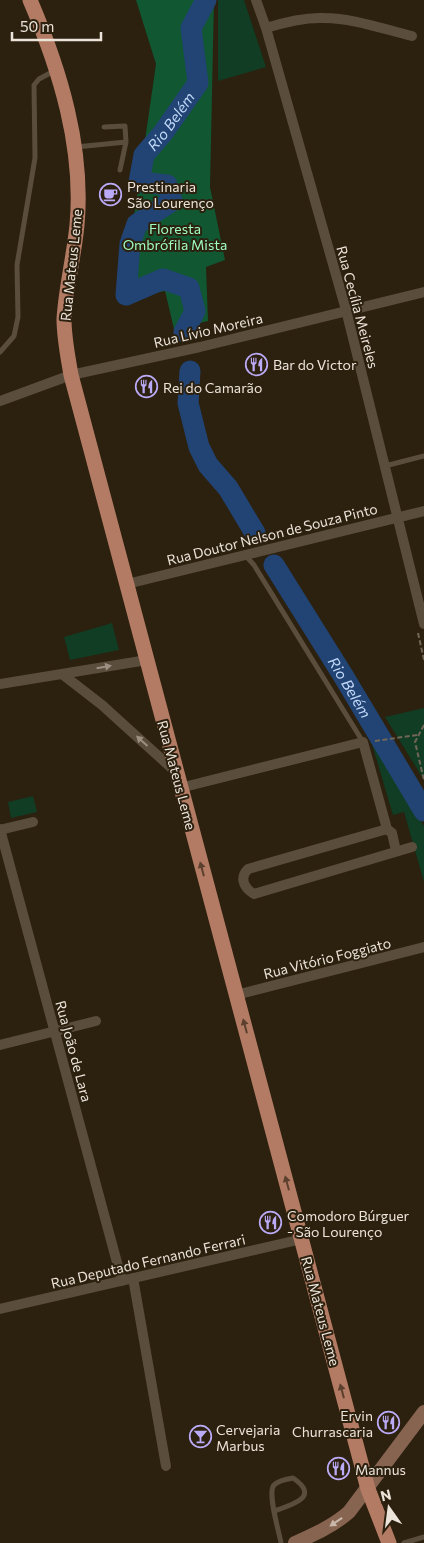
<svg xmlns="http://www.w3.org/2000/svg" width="424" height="1543" viewBox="0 0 424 1543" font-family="Commissioner,sans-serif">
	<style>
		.green { fill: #103d24 }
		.forest { fill: #105732 }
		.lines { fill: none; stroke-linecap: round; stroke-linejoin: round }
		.river { stroke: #214475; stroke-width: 21 }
		.path { stroke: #716657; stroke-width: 2; stroke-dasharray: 5 2.5; stroke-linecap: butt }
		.lane { stroke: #5b4d3b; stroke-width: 5 }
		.street { stroke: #5b4d3b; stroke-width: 10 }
		.secondary { stroke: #876450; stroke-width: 14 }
		.primary { stroke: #b37b64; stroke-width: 15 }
		.oneway { fill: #9c9082 }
		.oneway2 { fill: #5b402d }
		.oneway3 { fill: #c9b7a9 }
		.labels { text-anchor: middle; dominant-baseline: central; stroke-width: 4; stroke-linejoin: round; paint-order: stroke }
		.poi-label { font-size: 14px; fill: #ece3d9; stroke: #2c200f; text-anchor: start }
		.park-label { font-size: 14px; fill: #9efcbf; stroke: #2c200f }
		.street-label { font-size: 14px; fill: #ece3d9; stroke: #2c200f }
		.water-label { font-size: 15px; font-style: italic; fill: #c2d8f7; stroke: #2c200f }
	</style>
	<rect width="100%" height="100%" fill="#2c200f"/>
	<!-- green -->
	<path class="green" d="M 218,0 L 244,0 L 266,67 L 218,81 Z
		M 112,623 L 119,650 L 70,660 L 64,637 Z
		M 424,708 L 424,780 L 385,717 Z
		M 369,734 L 424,826 L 424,882 L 404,812 L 393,815 Z
		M 33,796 L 37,812 L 11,818 L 8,802 Z"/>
	<!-- forest -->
	<path class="forest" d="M 136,0 L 214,0 L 210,187 L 225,260 L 206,267 L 208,321 L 174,329 L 165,291 L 122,300 L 156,64 Z"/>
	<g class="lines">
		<!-- river -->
		<g class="river">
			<path id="s1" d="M 184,332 L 195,311 L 189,288 L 163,279 L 126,295 L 130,244 L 137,224 L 172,201 L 167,185 L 139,182 L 144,155 L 163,133 L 198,83 L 191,28 L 206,0"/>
			<path d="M 190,371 L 188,403 L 199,447 L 208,465 L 228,488 L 255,533"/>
			<path id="s2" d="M 274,565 L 344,677 L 424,811"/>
		</g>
		<!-- path -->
		<path class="path" d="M 418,633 L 424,660
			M 424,725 L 415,742 L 424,780
			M 375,741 L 417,735"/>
		<!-- lane -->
		<path class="lane" d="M 104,127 L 125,126 L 126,142
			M 76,147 L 126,142 L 120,170
			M 0,352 L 14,336 L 18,317 L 17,265 L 35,158 L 34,85 L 39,79 L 54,71
			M 385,466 L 424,456
			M 245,555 L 254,565 L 363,742
			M 274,1511 C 292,1505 321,1497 293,1478 C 287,1479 279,1480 274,1485 C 267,1493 279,1531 281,1543
			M 404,1543 L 424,1537"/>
		<!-- street -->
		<path class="street" d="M 256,0 L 266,28 L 346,310 L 424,624
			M 266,28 C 285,22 304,17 324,18 C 353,18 383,29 412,36
			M 0,401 L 71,375 L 200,347 L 424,292
			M 127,584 L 424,511
			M 62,674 L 102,705 L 177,773
			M 0,684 L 147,660
			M 180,788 L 363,742 L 387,829 L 392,833 L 396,851
			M 0,829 L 122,1281
			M 387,829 L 248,869 C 239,878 244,888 254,894 L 412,847
			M 0,830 L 33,822
			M 236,995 L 424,947
			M 0,1045 L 96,1021
			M 133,1278 L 166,1466
			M 0,1309 L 302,1239"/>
		<!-- secondary -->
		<path class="secondary" d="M 295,1543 C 315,1534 333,1526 349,1512 L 424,1412"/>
		<!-- primary -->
		<path class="primary" d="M 30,0 C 60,70 84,148 77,225 C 74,256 66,287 64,319 C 64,338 68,357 71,375 L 368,1489 L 389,1543"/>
	</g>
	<!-- one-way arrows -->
	<defs><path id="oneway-solid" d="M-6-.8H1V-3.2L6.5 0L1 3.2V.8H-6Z" transform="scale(1.25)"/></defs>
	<g class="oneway">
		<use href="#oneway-solid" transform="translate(104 667) rotate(-10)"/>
		<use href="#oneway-solid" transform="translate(142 741) rotate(-138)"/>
	</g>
	<g class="oneway2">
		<use href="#oneway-solid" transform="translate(202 869) rotate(-105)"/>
		<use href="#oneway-solid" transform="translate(245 1026) rotate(-105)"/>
		<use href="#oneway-solid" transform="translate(287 1183) rotate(-105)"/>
		<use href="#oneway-solid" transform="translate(342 1391) rotate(-105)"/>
	</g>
	<use class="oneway3" href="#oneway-solid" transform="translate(336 1522) rotate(146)"/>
	<!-- icons -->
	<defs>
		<symbol id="cafe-ring" viewBox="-11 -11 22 22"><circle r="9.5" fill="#2c200f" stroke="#bbaaf6" stroke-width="1.5"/><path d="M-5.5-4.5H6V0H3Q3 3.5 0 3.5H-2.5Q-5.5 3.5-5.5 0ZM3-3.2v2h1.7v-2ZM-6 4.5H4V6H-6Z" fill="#bbaaf6"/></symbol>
		<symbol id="restaurant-ring" viewBox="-11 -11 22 22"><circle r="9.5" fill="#2c200f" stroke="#bbaaf6" stroke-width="1.5"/><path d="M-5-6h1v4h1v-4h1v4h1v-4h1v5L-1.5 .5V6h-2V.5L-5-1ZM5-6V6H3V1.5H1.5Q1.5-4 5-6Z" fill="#bbaaf6"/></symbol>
		<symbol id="bar-ring" viewBox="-11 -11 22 22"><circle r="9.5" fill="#2c200f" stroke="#bbaaf6" stroke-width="1.5"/><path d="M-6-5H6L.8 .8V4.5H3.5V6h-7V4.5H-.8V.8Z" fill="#bbaaf6"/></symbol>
	</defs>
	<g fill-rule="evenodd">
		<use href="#cafe-ring" x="98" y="182" width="25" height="25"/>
		<use href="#restaurant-ring" x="244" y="352" width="25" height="25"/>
		<use href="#restaurant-ring" x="134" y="374" width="25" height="25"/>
		<use href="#restaurant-ring" x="258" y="1210" width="25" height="25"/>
		<use href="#restaurant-ring" x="376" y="1410" width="25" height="25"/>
		<use href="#bar-ring" x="188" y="1424" width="25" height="25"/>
		<use href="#restaurant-ring" x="326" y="1456" width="25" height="25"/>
	</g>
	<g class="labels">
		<!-- poi labels -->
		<g class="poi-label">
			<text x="127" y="186">Prestinaria<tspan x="127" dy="16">São Lourenço</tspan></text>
			<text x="273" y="364">Bar do Victor</text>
			<text x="163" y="387">Rei do Camarão</text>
			<text x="287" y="1215">Comodoro Búrguer<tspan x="287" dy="16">- São Lourenço</tspan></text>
			<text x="373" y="1415" text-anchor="end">Ervin<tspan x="373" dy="16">Churrascaria</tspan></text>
			<text x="216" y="1429">Cervejaria<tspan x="216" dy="16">Marbus</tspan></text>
			<text x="355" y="1469">Mannus</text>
		</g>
		<!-- park labels -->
		<g class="park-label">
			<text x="175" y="228">Floresta<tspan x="175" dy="16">Ombrófila Mista</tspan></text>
		</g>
		<!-- street labels -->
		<g class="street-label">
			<text transform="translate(71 265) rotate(-84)">Rua Mateus Leme</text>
			<text transform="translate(358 307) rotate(75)">Rua Cecília Meireles</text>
			<text transform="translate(208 330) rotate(-13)">Rua Lívio Moreira</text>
			<text transform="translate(272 534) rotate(-14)">Rua Doutor Nelson de Souza Pinto</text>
			<text transform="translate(177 775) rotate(75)">Rua Mateus Leme</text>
			<text transform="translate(327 958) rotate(-14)">Rua Vitório Foggiato</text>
			<text transform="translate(74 1051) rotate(75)">Rua João de Lara</text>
			<text transform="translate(148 1261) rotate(-13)">Rua Deputado Fernando Ferrari</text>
			<text transform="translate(321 1311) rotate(75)">Rua Mateus Leme</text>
		</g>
		<!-- water labels -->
		<g class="water-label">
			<text stroke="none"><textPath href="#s1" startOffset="345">Rio Belém</textPath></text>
			<text stroke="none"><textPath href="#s2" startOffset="144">Rio Belém</textPath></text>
		</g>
	</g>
	<!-- north arrow -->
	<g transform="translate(389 1508) rotate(346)" stroke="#2c200f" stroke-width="4" paint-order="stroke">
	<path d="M0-4L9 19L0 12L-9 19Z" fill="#ece3d9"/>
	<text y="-8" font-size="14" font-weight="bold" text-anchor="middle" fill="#ece3d9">N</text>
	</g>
	<!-- scale -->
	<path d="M12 32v8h89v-8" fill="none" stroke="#ece3d9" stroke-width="2.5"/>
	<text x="20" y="32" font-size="15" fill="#ece3d9" stroke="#2c200f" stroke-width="4" paint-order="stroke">50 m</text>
</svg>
